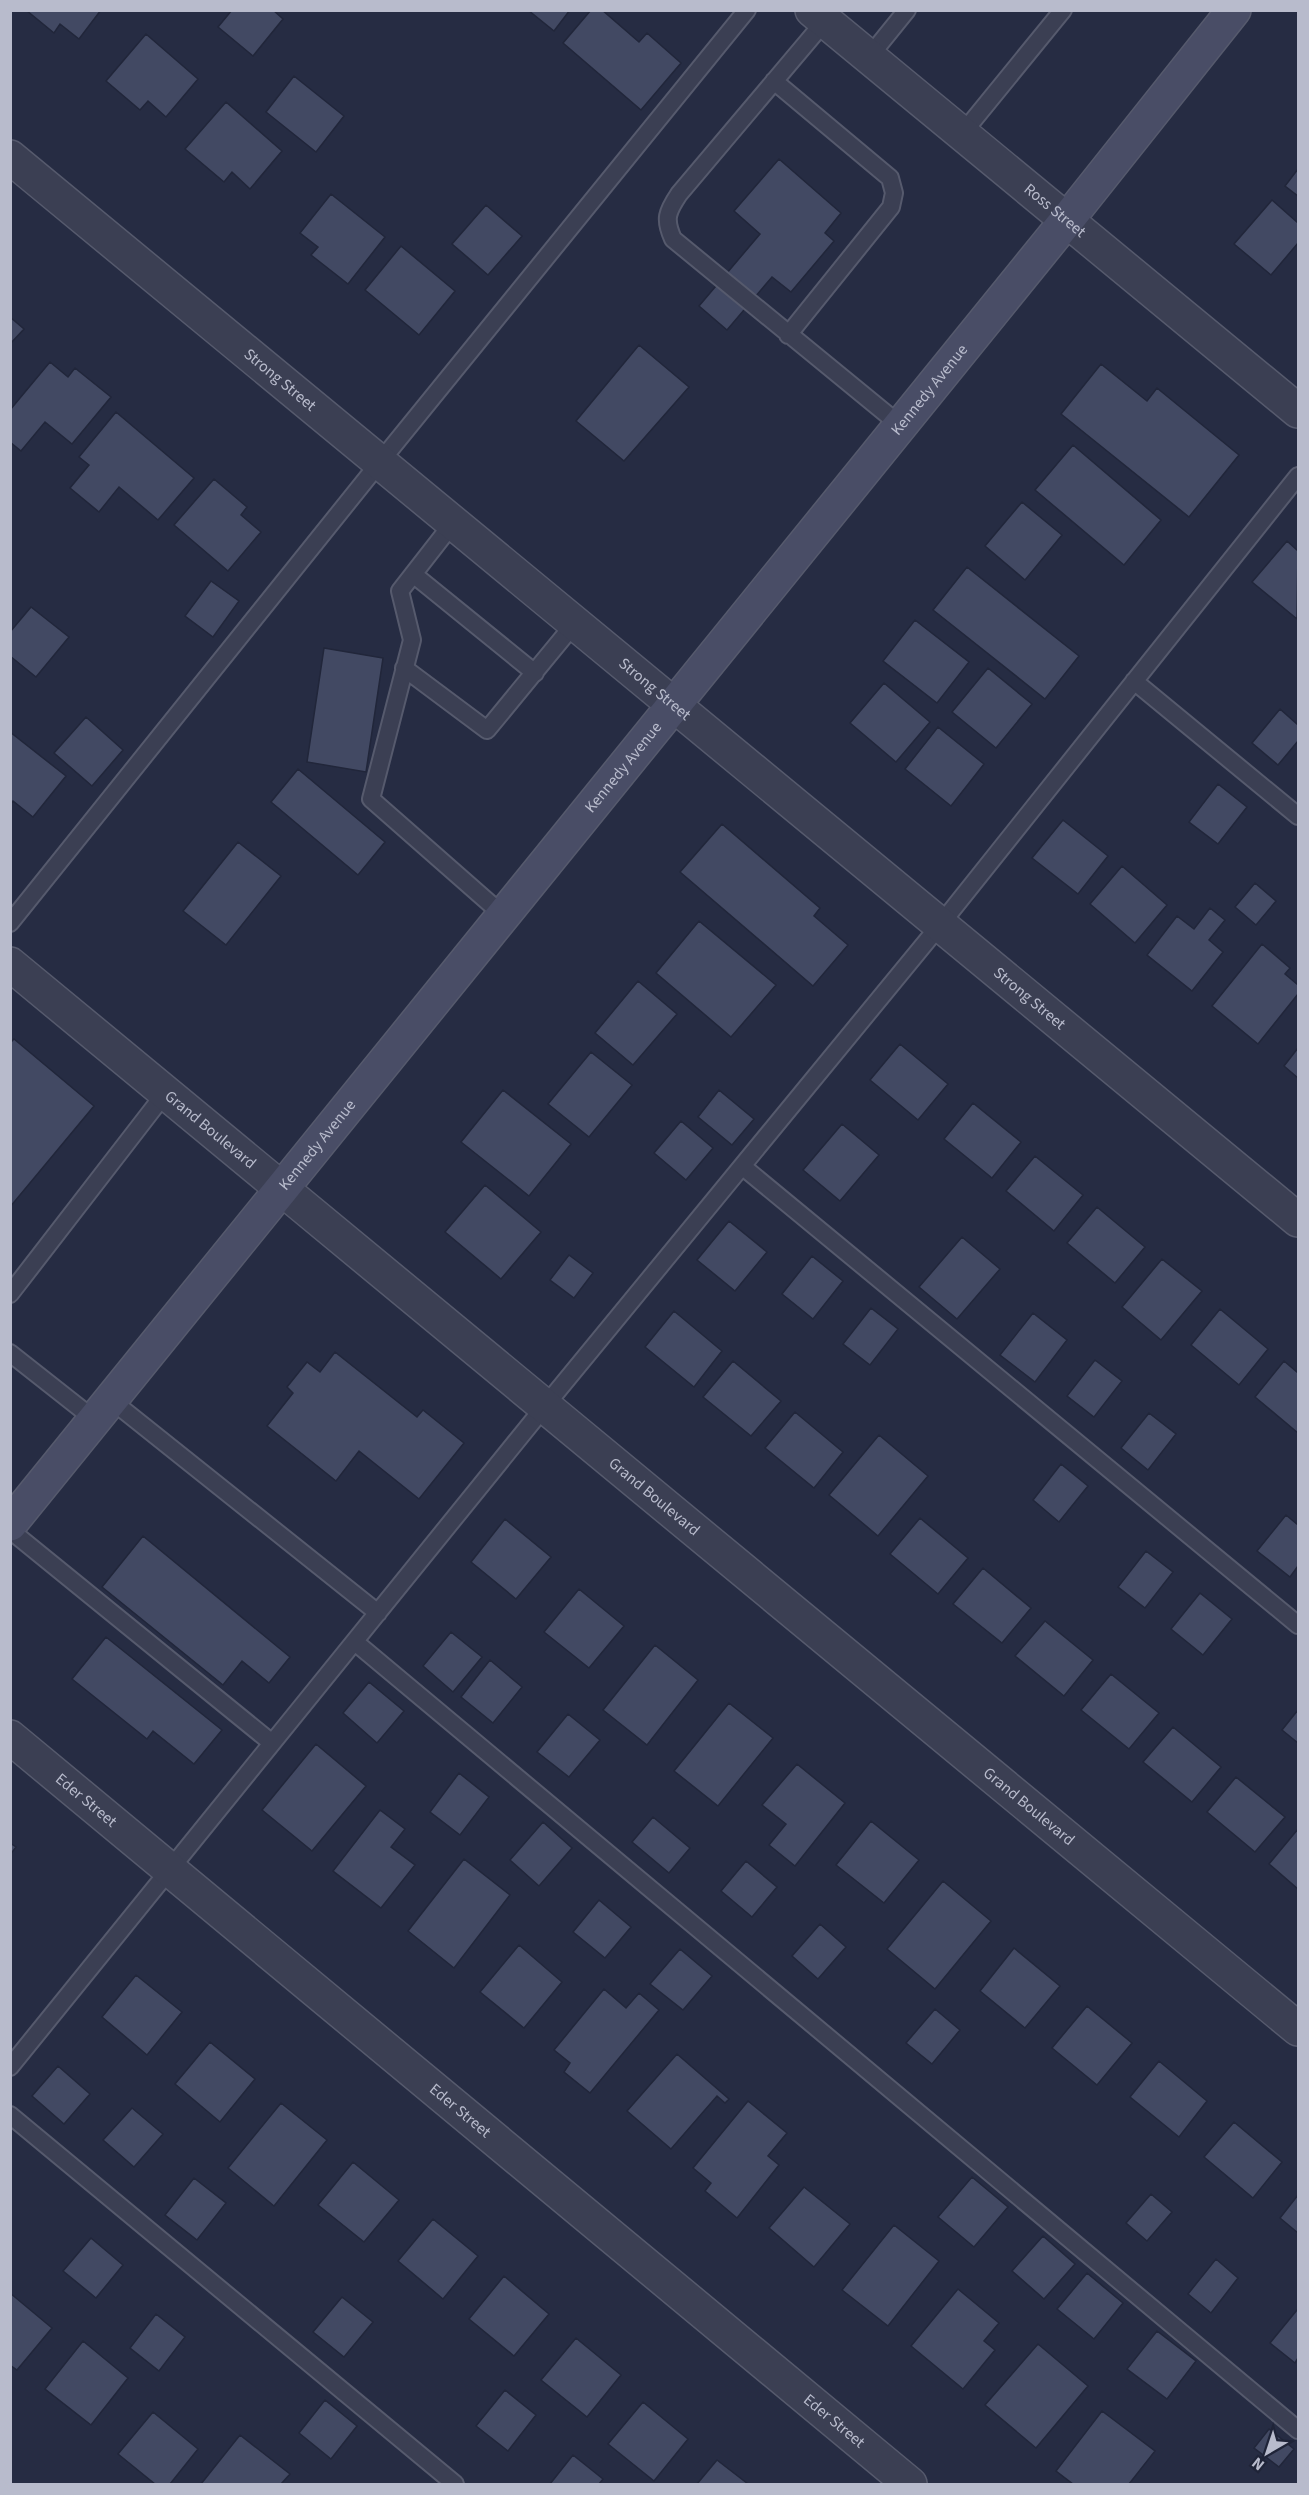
<svg xmlns="http://www.w3.org/2000/svg" width="1309" height="2495" viewBox="0 0 1309 2495" font-family="'Source Sans 3',sans-serif">
	<style>
		.building { fill: #424963; stroke: #21263a; stroke-width: 1.5 }
		.lines { fill: none; stroke-linecap: round; stroke-linejoin: round }
		.lane-casing { stroke: #565a6d; stroke-width: 20 }
		.street-casing { stroke: #565a6d; stroke-width: 36 }
		.secondary-casing { stroke: #565a6d; stroke-width: 36 }
		.lane { stroke: #3b3f53; stroke-width: 16 }
		.street { stroke: #3b3f53; stroke-width: 33 }
		.secondary { stroke: #494d66; stroke-width: 33 }
		.labels { text-anchor: middle; dominant-baseline: central; stroke-width: 5; stroke-linejoin: round; paint-order: stroke }
		.street-label { font-size: 16px; fill: #b8bbcc; stroke: #1f2438 }
	</style>
	<rect width="100%" height="100%" fill="#262c43"/>
	<!-- building -->
	<path class="building" d="M 26,10 L 101,10 L 79,39 L 60,24 L 54,33 Z
		M 232,10 L 273,10 L 283,19 L 253,56 L 218,27 Z
		M 528,10 L 570,10 L 554,31 Z
		M 591,10 L 602,10 L 639,42 L 647,33 L 681,63 L 641,110 L 563,43 Z
		M 146,34 L 198,79 L 166,117 L 148,101 L 140,110 L 106,81 Z
		M 294,76 L 344,116 L 316,152 L 266,112 Z
		M 226,102 L 282,151 L 250,189 L 232,172 L 224,182 L 185,149 Z
		M 779,159 L 841,213 L 825,233 L 834,241 L 791,292 L 772,277 L 727,330 L 699,306 L 760,234 L 734,211 Z
		M 1298,169 L 1298,196 L 1285,186 Z
		M 331,194 L 385,237 L 348,284 L 311,255 L 318,247 L 300,233 Z
		M 1272,200 L 1298,223 L 1298,243 L 1271,275 L 1234,244 Z
		M 486,205 L 522,236 L 488,275 L 452,244 Z
		M 401,246 L 455,291 L 419,335 L 365,290 Z
		M 10,317 L 24,329 L 10,344 Z
		M 639,345 L 689,387 L 624,461 L 576,421 Z
		M 50,362 L 68,377 L 75,368 L 111,397 L 72,444 L 45,422 L 21,451 L 10,442 L 10,410 Z
		M 1101,364 L 1147,401 L 1157,388 L 1239,455 L 1189,517 L 1061,414 Z
		M 116,412 L 194,478 L 158,520 L 119,487 L 99,512 L 70,488 L 89,465 L 79,457 Z
		M 1073,445 L 1161,520 L 1124,565 L 1035,490 Z
		M 214,479 L 247,507 L 241,515 L 261,532 L 228,571 L 174,525 Z
		M 1022,502 L 1062,535 L 1025,580 L 985,546 Z
		M 1287,541 L 1298,551 L 1297,619 L 1252,582 Z
		M 967,567 L 1079,656 L 1045,699 L 933,610 Z
		M 211,581 L 239,601 L 213,637 L 185,616 Z
		M 31,607 L 69,637 L 36,677 L 10,656 L 10,632 Z
		M 915,620 L 969,662 L 937,703 L 883,661 Z
		M 324,648 L 383,658 L 366,772 L 307,762 Z
		M 988,668 L 1032,704 L 996,748 L 952,712 Z
		M 884,683 L 930,722 L 896,762 L 850,723 Z
		M 1280,709 L 1298,725 L 1298,741 L 1278,765 L 1252,743 Z
		M 86,717 L 123,750 L 92,786 L 54,753 Z
		M 938,727 L 984,764 L 951,806 L 905,769 Z
		M 10,732 L 66,776 L 33,817 L 13,801 L 10,805 Z
		M 298,769 L 385,842 L 358,875 L 271,802 Z
		M 1218,784 L 1247,807 L 1218,844 L 1189,822 Z
		M 1063,820 L 1108,856 L 1078,894 L 1032,858 Z
		M 722,824 L 820,908 L 814,916 L 848,945 L 813,986 L 680,872 Z
		M 238,842 L 281,876 L 226,945 L 183,911 Z
		M 1122,866 L 1167,905 L 1135,943 L 1090,904 Z
		M 1255,883 L 1276,901 L 1256,925 L 1235,907 Z
		M 1210,908 L 1225,920 L 1209,940 L 1223,952 L 1192,991 L 1147,955 L 1177,916 L 1194,929 Z
		M 699,921 L 776,985 L 731,1037 L 656,973 Z
		M 1262,944 L 1290,968 L 1285,974 L 1298,985 L 1298,994 L 1258,1044 L 1212,1006 Z
		M 638,981 L 677,1014 L 633,1065 L 595,1033 Z
		M 14,1039 L 94,1106 L 10,1207 L 10,1043 Z
		M 900,1044 L 948,1084 L 918,1120 L 870,1080 Z
		M 1298,1048 L 1298,1078 L 1284,1066 Z
		M 591,1052 L 632,1085 L 589,1137 L 548,1104 Z
		M 503,1090 L 571,1144 L 529,1196 L 461,1142 Z
		M 719,1090 L 754,1119 L 732,1145 L 698,1117 Z
		M 973,1103 L 1021,1142 L 992,1178 L 944,1139 Z
		M 681,1121 L 713,1148 L 686,1180 L 654,1153 Z
		M 842,1124 L 879,1155 L 840,1201 L 803,1170 Z
		M 1035,1156 L 1083,1195 L 1054,1231 L 1006,1191 Z
		M 485,1185 L 541,1232 L 501,1279 L 445,1232 Z
		M 1097,1207 L 1145,1247 L 1115,1283 L 1067,1243 Z
		M 729,1221 L 767,1252 L 735,1291 L 697,1260 Z
		M 962,1237 L 1000,1269 L 957,1319 L 919,1287 Z
		M 569,1255 L 593,1273 L 574,1298 L 550,1280 Z
		M 812,1256 L 843,1281 L 813,1319 L 782,1294 Z
		M 1162,1259 L 1202,1291 L 1161,1340 L 1122,1307 Z
		M 871,1308 L 898,1329 L 870,1365 L 843,1344 Z
		M 1220,1309 L 1268,1349 L 1239,1385 L 1191,1345 Z
		M 674,1311 L 722,1351 L 694,1387 L 645,1347 Z
		M 1033,1313 L 1067,1340 L 1035,1382 L 1000,1355 Z
		M 335,1352 L 417,1417 L 423,1410 L 464,1443 L 419,1499 L 359,1451 L 336,1481 L 267,1426 L 293,1393 L 287,1387 L 307,1362 L 320,1372 Z
		M 1095,1360 L 1122,1381 L 1094,1417 L 1067,1396 Z
		M 733,1361 L 781,1401 L 751,1436 L 703,1397 Z
		M 1284,1361 L 1298,1373 L 1298,1433 L 1255,1397 Z
		M 795,1412 L 843,1452 L 814,1488 L 765,1448 Z
		M 1149,1413 L 1176,1434 L 1148,1470 L 1121,1448 Z
		M 879,1435 L 928,1476 L 878,1536 L 829,1495 Z
		M 1061,1464 L 1088,1486 L 1059,1522 L 1033,1500 Z
		M 1286,1515 L 1298,1525 L 1298,1566 L 1290,1577 L 1257,1551 Z
		M 920,1518 L 968,1558 L 938,1594 L 890,1554 Z
		M 505,1519 L 551,1557 L 516,1599 L 471,1562 Z
		M 143,1536 L 290,1657 L 269,1683 L 242,1661 L 223,1685 L 102,1587 Z
		M 1146,1551 L 1173,1572 L 1145,1608 L 1118,1587 Z
		M 983,1568 L 1031,1608 L 1002,1643 L 953,1604 Z
		M 579,1589 L 624,1626 L 589,1668 L 544,1632 Z
		M 1200,1593 L 1232,1619 L 1203,1655 L 1171,1629 Z
		M 1045,1621 L 1093,1660 L 1064,1696 L 1015,1656 Z
		M 451,1632 L 482,1657 L 453,1692 L 423,1666 Z
		M 106,1637 L 222,1730 L 194,1764 L 153,1731 L 147,1739 L 72,1679 Z
		M 655,1645 L 698,1680 L 647,1745 L 603,1710 Z
		M 490,1660 L 522,1687 L 493,1723 L 461,1697 Z
		M 1111,1674 L 1159,1713 L 1129,1749 L 1081,1710 Z
		M 369,1682 L 404,1711 L 377,1743 L 343,1713 Z
		M 729,1703 L 773,1738 L 718,1806 L 674,1771 Z
		M 1298,1710 L 1298,1743 L 1282,1730 Z
		M 568,1714 L 600,1740 L 569,1777 L 537,1752 Z
		M 1173,1727 L 1221,1767 L 1192,1802 L 1143,1762 Z
		M 316,1744 L 366,1786 L 312,1851 L 262,1810 Z
		M 797,1764 L 845,1803 L 795,1866 L 769,1845 L 786,1824 L 762,1805 Z
		M 459,1773 L 489,1797 L 460,1835 L 430,1812 Z
		M 1236,1777 L 1285,1817 L 1255,1852 L 1207,1812 Z
		M 380,1810 L 405,1829 L 391,1847 L 415,1865 L 381,1908 L 333,1871 Z
		M 653,1817 L 690,1848 L 669,1873 L 632,1842 Z
		M 871,1821 L 919,1860 L 884,1903 L 836,1865 Z
		M 543,1822 L 572,1848 L 539,1886 L 510,1860 Z
		M 1298,1829 L 1298,1889 L 1269,1864 Z
		M 10,1843 L 16,1847 L 10,1855 Z
		M 464,1859 L 510,1895 L 454,1968 L 408,1931 Z
		M 746,1861 L 777,1887 L 752,1917 L 721,1891 Z
		M 943,1881 L 991,1921 L 935,1989 L 887,1949 Z
		M 599,1900 L 631,1927 L 605,1958 L 573,1932 Z
		M 820,1924 L 846,1947 L 818,1979 L 792,1956 Z
		M 519,1945 L 562,1982 L 524,2028 L 480,1992 Z
		M 1014,1948 L 1060,1986 L 1025,2028 L 980,1991 Z
		M 680,1949 L 712,1976 L 683,2010 L 650,1984 Z
		M 136,1975 L 182,2012 L 147,2055 L 102,2017 Z
		M 604,1989 L 626,2008 L 639,1993 L 659,2010 L 590,2093 L 564,2072 L 570,2063 L 554,2050 Z
		M 1087,2006 L 1132,2043 L 1097,2085 L 1052,2048 Z
		M 935,2009 L 960,2030 L 932,2064 L 906,2043 Z
		M 210,2042 L 255,2079 L 220,2122 L 175,2084 Z
		M 677,2054 L 729,2099 L 725,2103 L 717,2096 L 671,2149 L 627,2111 Z
		M 1159,2061 L 1207,2101 L 1179,2137 L 1130,2097 Z
		M 58,2066 L 90,2094 L 64,2124 L 32,2096 Z
		M 748,2101 L 787,2133 L 768,2156 L 779,2165 L 737,2218 L 705,2191 L 711,2183 L 693,2168 Z
		M 281,2103 L 327,2140 L 274,2206 L 228,2168 Z
		M 132,2108 L 163,2134 L 134,2167 L 103,2140 Z
		M 1234,2122 L 1282,2162 L 1253,2198 L 1204,2157 Z
		M 353,2162 L 399,2200 L 364,2242 L 318,2205 Z
		M 972,2177 L 1008,2207 L 974,2247 L 938,2217 Z
		M 194,2178 L 226,2203 L 197,2240 L 165,2215 Z
		M 804,2187 L 850,2224 L 814,2267 L 769,2228 Z
		M 1151,2194 L 1172,2212 L 1147,2241 L 1126,2223 Z
		M 1298,2195 L 1298,2233 L 1280,2218 Z
		M 433,2219 L 478,2256 L 443,2299 L 398,2261 Z
		M 894,2225 L 939,2261 L 888,2326 L 842,2290 Z
		M 1043,2236 L 1075,2264 L 1044,2299 L 1012,2271 Z
		M 91,2238 L 123,2265 L 96,2298 L 63,2271 Z
		M 1216,2259 L 1238,2278 L 1211,2313 L 1188,2294 Z
		M 1087,2273 L 1123,2303 L 1094,2339 L 1057,2309 Z
		M 504,2276 L 549,2314 L 514,2356 L 469,2319 Z
		M 958,2289 L 999,2323 L 984,2341 L 995,2350 L 963,2389 L 911,2346 Z
		M 10,2293 L 52,2328 L 17,2370 L 10,2365 Z
		M 342,2297 L 373,2322 L 344,2357 L 313,2332 Z
		M 1297,2310 L 1298,2311 L 1298,2358 L 1295,2363 L 1270,2343 Z
		M 156,2314 L 185,2337 L 159,2371 L 130,2348 Z
		M 1157,2331 L 1196,2361 L 1167,2399 L 1127,2369 Z
		M 576,2338 L 621,2375 L 587,2417 L 541,2380 Z
		M 83,2341 L 128,2378 L 91,2425 L 45,2389 Z
		M 1038,2344 L 1088,2386 L 1036,2448 L 985,2405 Z
		M 505,2390 L 536,2415 L 508,2451 L 476,2426 Z
		M 325,2400 L 357,2426 L 331,2459 L 299,2433 Z
		M 643,2402 L 688,2439 L 654,2481 L 608,2444 Z
		M 1102,2411 L 1155,2451 L 1129,2484 L 1073,2484 L 1056,2471 Z
		M 153,2412 L 198,2449 L 170,2484 L 155,2484 L 118,2454 Z
		M 1269,2429 L 1294,2449 L 1279,2467 L 1254,2448 Z
		M 240,2435 L 290,2474 L 281,2484 L 201,2484 Z
		M 573,2455 L 603,2479 L 599,2484 L 550,2484 Z
		M 717,2460 L 748,2484 L 697,2484 Z"/>
	<g class="lines">
		<defs>
			<path id="lane" d="M 825,21 L 679,194 C 667,212 664,219 673,239 L 900,425
				M 869,57 L 907,10
				M 774,81 L 890,178 L 894,193 L 891,207 L 788,335
				M 962,134 L 1063,10
				M 453,523 L 400,591 L 412,640 L 371,799 L 503,915
				M 413,574 L 535,673
				M 404,668 L 487,730 L 575,623
				M 1134,681 L 1298,816
				M 10,923 L 380,462 L 747,10
				M 742,1166 L 1298,1625
				M 10,1294 L 166,1092
				M 10,1353 L 95,1420
				M 111,1400 L 378,1613
				M 10,1530 L 272,1743
				M 355,1642 L 1298,2430
				M 10,2067 L 545,1406 L 940,925 L 1298,476
				M 10,2115 L 455,2484"/>
			<g id="street">
				<path id="s1" d="M 812,10 L 1298,411"/>
				<path id="s2" d="M 10,157 L 1298,1220"/>
				<path id="s3" d="M 10,964 L 1298,2029"/>
				<path id="s4" d="M 10,1737 L 910,2484"/>
			</g>
			<g id="secondary">
				<path id="s5" d="M 10,1524 L 1067,220 L 1234,10"/>
			</g>
		</defs>
		<!-- lane casing -->
		<use href="#lane" class="lane-casing"/>
		<!-- street casing -->
		<use href="#street" class="street-casing"/>
		<!-- secondary casing -->
		<use href="#secondary" class="secondary-casing"/>
		<!-- lane -->
		<use href="#lane" class="lane"/>
		<!-- street -->
		<use href="#street" class="street"/>
		<!-- secondary -->
		<use href="#secondary" class="secondary"/>
	</g>
	<g class="labels">
		<!-- street labels -->
		<g class="street-label">
			<text stroke="none"><textPath href="#s1" startOffset="315">Ross Street</textPath></text>
			<text stroke="none"><textPath href="#s2" startOffset="350">Strong Street</textPath></text>
			<text stroke="none"><textPath href="#s5" startOffset="1460">Kennedy Avenue</textPath></text>
			<text stroke="none"><textPath href="#s2" startOffset="836">Strong Street</textPath></text>
			<text stroke="none"><textPath href="#s5" startOffset="974">Kennedy Avenue</textPath></text>
			<text stroke="none"><textPath href="#s2" startOffset="1322">Strong Street</textPath></text>
			<text stroke="none"><textPath href="#s3" startOffset="260">Grand Boulevard</textPath></text>
			<text stroke="none"><textPath href="#s5" startOffset="488">Kennedy Avenue</textPath></text>
			<text stroke="none"><textPath href="#s3" startOffset="836">Grand Boulevard</textPath></text>
			<text stroke="none"><textPath href="#s4" startOffset="99">Eder Street</textPath></text>
			<text stroke="none"><textPath href="#s3" startOffset="1322">Grand Boulevard</textPath></text>
			<text stroke="none"><textPath href="#s4" startOffset="585">Eder Street</textPath></text>
			<text stroke="none"><textPath href="#s4" startOffset="1071">Eder Street</textPath></text>
		</g>
	</g>
	<!-- border -->
	<rect width="1309" height="2495" fill="none" stroke="#b8bbcc" stroke-width="24"/>
	<!-- north arrow -->
	<g transform="translate(1267 2453) rotate(219)" stroke="#1f2438" stroke-width="4.5" paint-order="stroke">
	<path d="M0-4.5L10 22L0 15L-10 22Z" fill="#b8bbcc"/>
	<text y="-9" font-size="16" font-weight="bold" text-anchor="middle" fill="#b8bbcc">N</text>
	</g>
</svg>
